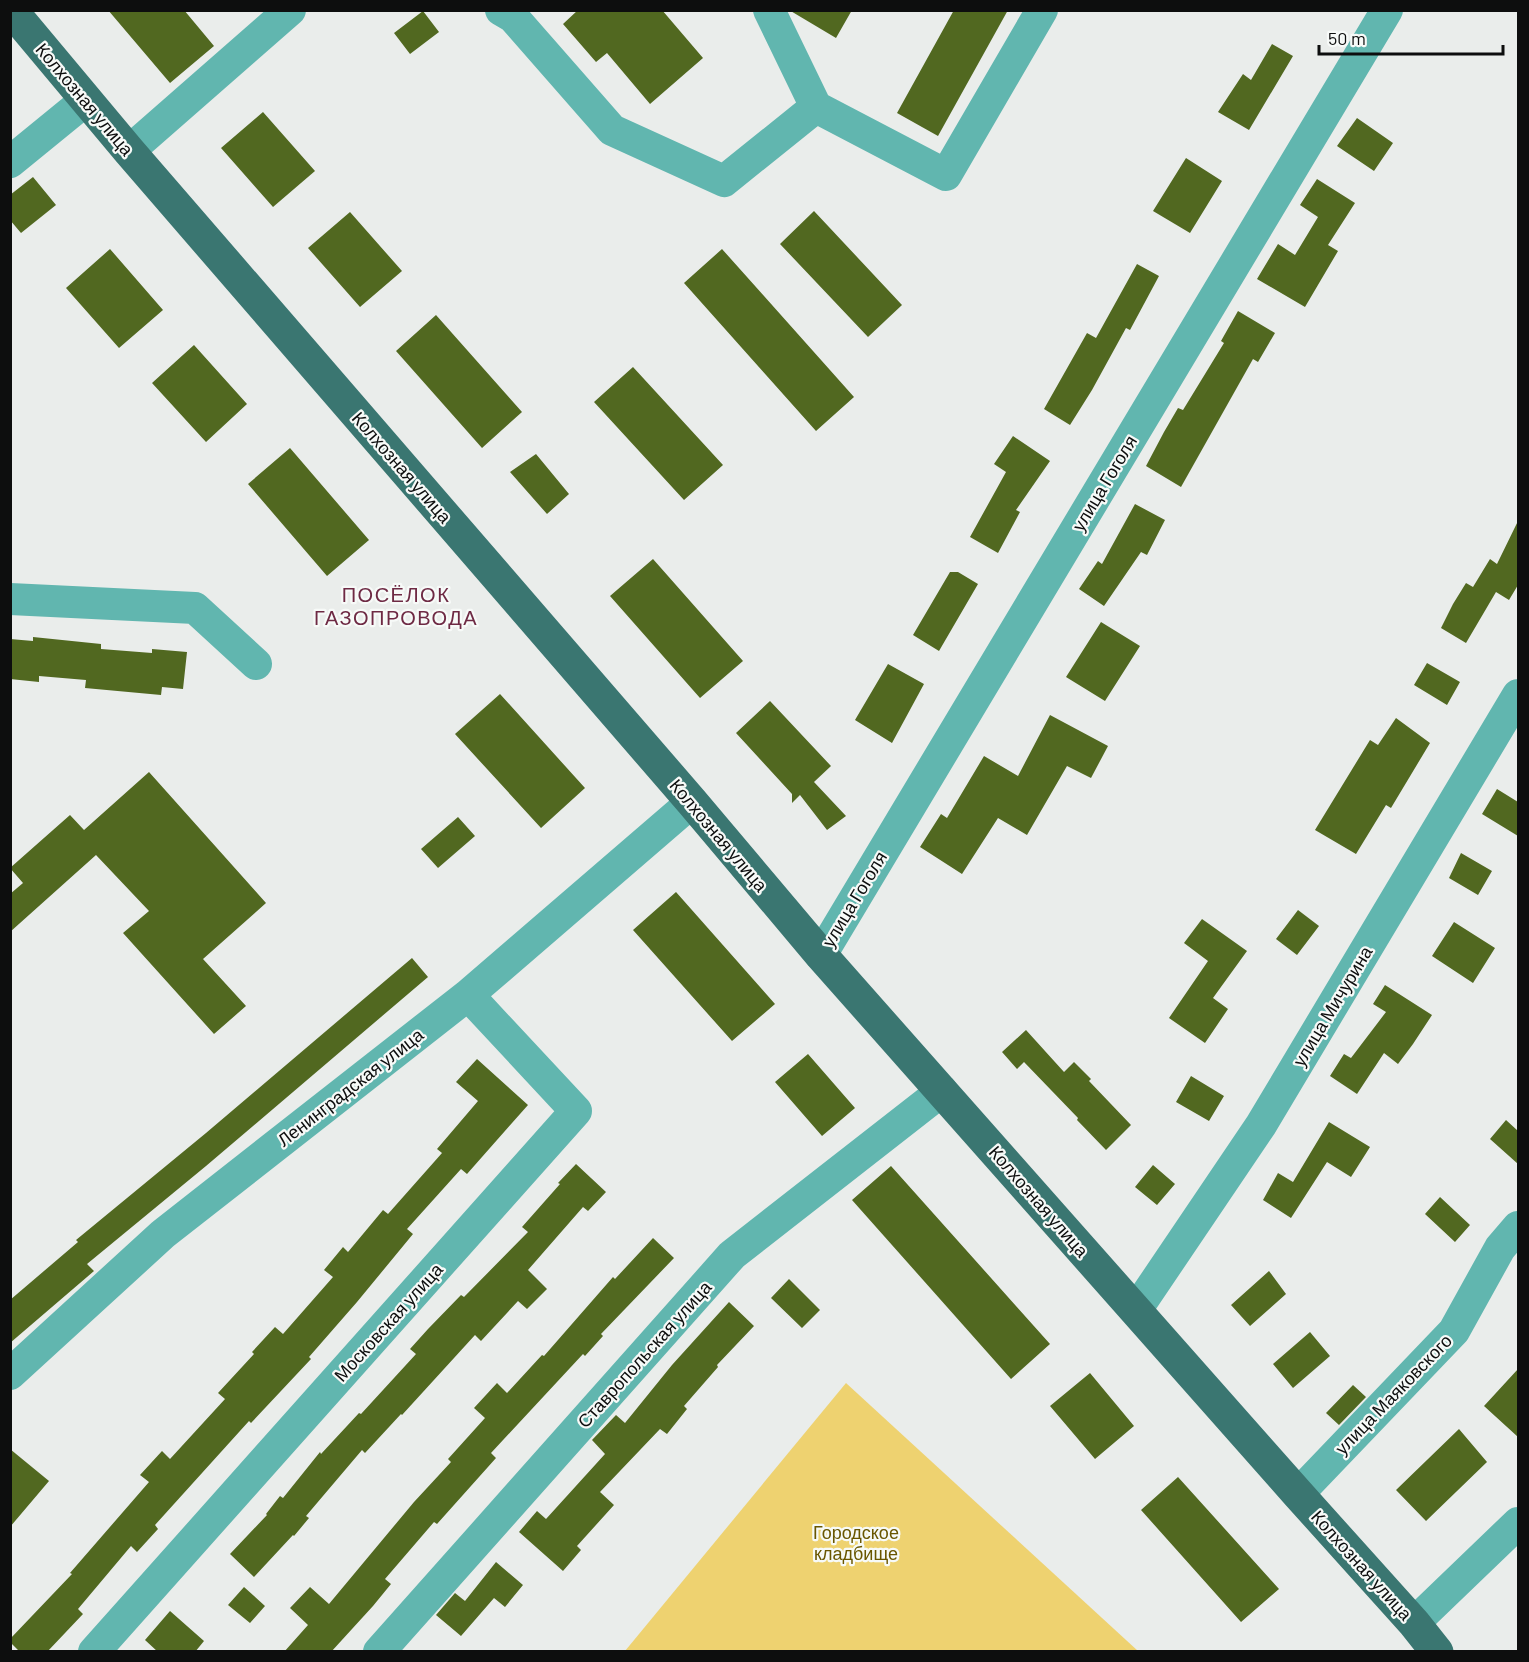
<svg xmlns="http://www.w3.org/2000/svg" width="1529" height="1662" viewBox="0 0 1529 1662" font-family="Barlow,sans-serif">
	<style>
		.green { fill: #eed270 }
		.building { fill: #516820 }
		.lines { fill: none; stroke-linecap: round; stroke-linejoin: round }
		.minor { stroke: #61b6af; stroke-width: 32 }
		.major { stroke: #3a7671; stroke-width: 33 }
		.labels { text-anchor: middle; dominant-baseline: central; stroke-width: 4.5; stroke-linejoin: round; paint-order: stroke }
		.street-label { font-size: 18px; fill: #0d0e0e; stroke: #f7faf8 }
		.park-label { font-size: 18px; fill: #695600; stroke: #f7faf8 }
		.neighbourhood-label { font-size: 20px; letter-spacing: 1.5px; fill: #6e2a44; stroke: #f7faf8 }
	</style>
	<rect width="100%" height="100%" fill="#eaedeb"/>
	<!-- green -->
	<path class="green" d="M 846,1383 L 1138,1651 L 625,1651 Z"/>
	<!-- building -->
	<path class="building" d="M 108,10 L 184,10 L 214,46 L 170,83 Z
		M 578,10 L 662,10 L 703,58 L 650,104 L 607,53 L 596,62 L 563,24 Z
		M 789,10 L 852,10 L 836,38 Z
		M 954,10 L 1008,10 L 938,136 L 897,113 Z
		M 423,11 L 439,32 L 410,54 L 394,33 Z
		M 1272,44 L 1293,56 L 1249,130 L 1218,112 L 1243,74 L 1251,80 Z
		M 263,112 L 315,171 L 273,207 L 221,148 Z
		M 1357,118 L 1393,143 L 1374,171 L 1337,146 Z
		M 1186,158 L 1222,181 L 1190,233 L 1153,211 Z
		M 33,177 L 56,205 L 21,233 L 10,220 L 10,195 Z
		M 1317,179 L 1355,203 L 1328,245 L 1338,251 L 1305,307 L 1257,279 L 1278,244 L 1295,255 L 1318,217 L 1300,205 Z
		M 814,211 L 902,305 L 868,337 L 780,244 Z
		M 350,212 L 402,271 L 360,307 L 308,248 Z
		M 110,249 L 163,310 L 119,348 L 66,288 Z
		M 722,249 L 854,397 L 816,431 L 684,283 Z
		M 1137,264 L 1159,276 L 1130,330 L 1126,328 L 1092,390 L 1070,425 L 1044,409 L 1087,333 L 1096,338 Z
		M 1238,311 L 1275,333 L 1258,362 L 1253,359 L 1181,487 L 1146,466 L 1164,432 L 1178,408 L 1183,410 L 1224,343 L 1221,341 Z
		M 436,315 L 522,412 L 482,448 L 396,351 Z
		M 194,345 L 247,404 L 206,442 L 152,383 Z
		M 633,367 L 723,465 L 684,500 L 594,402 Z
		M 1013,436 L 1050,461 L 1016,510 L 1020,512 L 998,553 L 970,537 L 1006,472 L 994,464 Z
		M 290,448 L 369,540 L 327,576 L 248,484 Z
		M 536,454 L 569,494 L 547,514 L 510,472 Z
		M 1135,504 L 1165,520 L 1147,555 L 1141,552 L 1104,606 L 1079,589 L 1098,561 L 1102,564 Z
		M 1518,521 L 1518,585 L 1509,600 L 1496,592 L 1466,643 L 1441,628 L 1453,604 L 1466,583 L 1473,587 L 1490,559 L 1497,564 Z
		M 653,559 L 743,661 L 700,698 L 610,596 Z
		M 950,572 L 958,572 L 978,584 L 939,651 L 913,635 Z
		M 1101,622 L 1140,646 L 1105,701 L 1066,677 Z
		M 33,637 L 101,644 L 101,649 L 152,653 L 152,649 L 187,652 L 183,689 L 162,687 L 161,695 L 85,688 L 86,680 L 39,676 L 39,682 L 10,679 L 10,639 L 33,641 Z
		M 1427,663 L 1460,682 L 1447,705 L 1414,685 Z
		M 888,664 L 924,684 L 892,743 L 855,720 Z
		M 500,694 L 585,788 L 541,828 L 455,734 Z
		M 770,701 L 831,766 L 814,782 L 846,816 L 827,830 L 800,795 L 792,803 L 792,794 L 736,733 Z
		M 1050,715 L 1108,746 L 1091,778 L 1067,766 L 1027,835 L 998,818 L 962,874 L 920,847 L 941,814 L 947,818 L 984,756 L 1018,776 Z
		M 1396,718 L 1430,743 L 1391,808 L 1386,805 L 1356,854 L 1315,830 L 1370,740 L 1378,745 Z
		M 149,772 L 266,903 L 203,959 L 246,1006 L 214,1034 L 123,933 L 149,911 L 96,855 L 10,932 L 10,894 L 23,883 L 10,868 L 70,815 L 84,830 Z
		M 1497,789 L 1518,802 L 1518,836 L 1482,814 Z
		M 458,817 L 475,836 L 438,868 L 421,849 Z
		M 1461,853 L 1492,871 L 1478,895 L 1449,878 Z
		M 676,892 L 775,1004 L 732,1041 L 633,930 Z
		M 1298,910 L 1319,926 L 1297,955 L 1276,939 Z
		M 1202,919 L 1247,951 L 1213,998 L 1228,1009 L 1205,1043 L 1169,1018 L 1208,961 L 1184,943 Z
		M 1454,922 L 1495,948 L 1473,983 L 1432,956 Z
		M 412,958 L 428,977 L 206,1166 L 87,1264 L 94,1271 L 10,1343 L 10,1300 L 78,1242 L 76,1240 L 206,1133 Z
		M 1385,985 L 1432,1015 L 1413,1044 L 1398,1064 L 1384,1053 L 1357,1094 L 1330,1076 L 1344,1054 L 1351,1058 L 1386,1012 L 1373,1004 Z
		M 1026,1030 L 1064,1072 L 1074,1062 L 1091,1079 L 1089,1081 L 1131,1125 L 1106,1150 L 1077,1120 L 1078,1118 L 1024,1062 L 1017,1069 L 1002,1052 Z
		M 808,1054 L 855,1108 L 822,1136 L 775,1082 Z
		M 477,1059 L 528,1105 L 467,1174 L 461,1169 L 407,1229 L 413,1234 L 357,1302 L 309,1357 L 311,1359 L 251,1423 L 249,1421 L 155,1525 L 158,1529 L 137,1552 L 131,1546 L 78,1609 L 83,1614 L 47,1652 L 20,1652 L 10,1642 L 10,1639 L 72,1574 L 70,1573 L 149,1482 L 140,1475 L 162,1451 L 170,1459 L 225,1399 L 218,1393 L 254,1354 L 252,1352 L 275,1327 L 283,1334 L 333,1277 L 324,1270 L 343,1247 L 348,1252 L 383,1210 L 388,1214 L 442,1153 L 437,1149 L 478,1101 L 456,1082 Z
		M 1191,1076 L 1224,1096 L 1209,1121 L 1176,1102 Z
		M 1506,1120 L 1518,1131 L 1518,1164 L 1490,1139 Z
		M 1329,1122 L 1370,1147 L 1351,1177 L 1327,1162 L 1291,1218 L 1263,1200 L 1278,1173 L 1293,1182 Z
		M 576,1164 L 606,1192 L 588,1211 L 583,1207 L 528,1270 L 547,1289 L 527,1309 L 518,1301 L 481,1341 L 475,1335 L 402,1415 L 401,1414 L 365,1453 L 362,1450 L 306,1516 L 309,1518 L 294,1536 L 293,1535 L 254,1577 L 230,1554 L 267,1515 L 266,1514 L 280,1496 L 283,1498 L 320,1452 L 321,1454 L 359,1413 L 361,1414 L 416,1354 L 410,1349 L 428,1329 L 461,1295 L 464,1297 L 528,1232 L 522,1227 L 560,1184 L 558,1183 Z
		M 1153,1165 L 1175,1184 L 1157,1205 L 1135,1187 Z
		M 891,1166 L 1050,1344 L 1011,1379 L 852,1200 Z
		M 1440,1197 L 1470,1225 L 1455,1242 L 1425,1214 Z
		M 653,1238 L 674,1258 L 601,1334 L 603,1336 L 585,1356 L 583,1354 L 491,1453 L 496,1458 L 437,1524 L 434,1522 L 385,1579 L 391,1584 L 373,1606 L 331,1652 L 284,1652 L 308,1625 L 290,1608 L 310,1587 L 329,1604 L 414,1502 L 451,1462 L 448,1459 L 485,1418 L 474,1408 L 497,1383 L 507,1393 L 542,1355 L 544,1356 L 613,1277 L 615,1279 Z
		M 1269,1271 L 1286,1294 L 1250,1326 L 1231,1305 Z
		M 789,1279 L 820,1310 L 802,1328 L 771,1298 Z
		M 729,1302 L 754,1326 L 717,1365 L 718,1367 L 684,1406 L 687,1409 L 667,1434 L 660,1429 L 600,1492 L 614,1505 L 577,1546 L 581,1550 L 563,1571 L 519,1532 L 537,1511 L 546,1519 L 605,1454 L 592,1440 L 616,1415 L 625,1423 L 672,1365 Z
		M 1310,1332 L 1330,1356 L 1293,1388 L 1273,1364 Z
		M 1518,1369 L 1518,1437 L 1484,1406 Z
		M 1090,1373 L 1134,1426 L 1095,1459 L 1050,1406 Z
		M 1353,1385 L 1366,1397 L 1339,1425 L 1326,1413 Z
		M 1459,1429 L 1487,1462 L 1426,1521 L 1396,1490 Z
		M 10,1449 L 49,1481 L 10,1527 Z
		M 1178,1477 L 1279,1589 L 1241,1622 L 1141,1510 Z
		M 496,1562 L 523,1585 L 505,1607 L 494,1598 L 461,1636 L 436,1615 L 455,1593 L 465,1601 Z
		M 244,1587 L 265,1606 L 250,1623 L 228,1605 Z
		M 170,1611 L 204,1641 L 195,1652 L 158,1652 L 145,1640 Z"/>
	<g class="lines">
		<!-- minor -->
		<path class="minor" d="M 501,10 L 513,17 L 612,130 L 724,181 L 816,107 L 769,10
			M 816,107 L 946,175 L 1042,10
			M 129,151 L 290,10
			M 10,162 L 86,100
			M 10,599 L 195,608 L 256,664
			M 821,955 L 1387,10
			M 1136,1310 L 1261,1125 L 1518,695
			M 10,1374 L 163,1234 L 468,995 L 692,802
			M 1298,1494 L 1454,1331 L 1500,1248 L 1518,1227
			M 1414,1623 L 1518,1523
			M 94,1652 L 576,1111 L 468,995
			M 379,1652 L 732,1255 L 942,1091"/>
		<!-- major -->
		<path class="major" d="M 11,10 L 129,151 L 692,802 L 821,955 L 1298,1494 L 1414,1623 L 1437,1652"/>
	</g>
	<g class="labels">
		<!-- street labels -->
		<g class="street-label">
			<text transform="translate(85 99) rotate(50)">Колхозная улица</text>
			<text transform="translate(402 467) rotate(49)">Колхозная улица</text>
			<text transform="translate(1104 483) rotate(-59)">улица Гоголя</text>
			<text transform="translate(719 835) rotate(50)">Колхозная улица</text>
			<text transform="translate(854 899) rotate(-59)">улица Гоголя</text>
			<text transform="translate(1332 1006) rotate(-59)">улица Мичурина</text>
			<text transform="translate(350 1087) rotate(-38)">Ленинградская улица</text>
			<text transform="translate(1039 1201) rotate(49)">Колхозная улица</text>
			<text transform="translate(388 1322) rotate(-48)">Московская улица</text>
			<text transform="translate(644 1354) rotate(-48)">Ставропольская улица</text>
			<text transform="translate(1393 1394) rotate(-46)">улица Маяковского</text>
			<text transform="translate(1362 1565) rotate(48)">Колхозная улица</text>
		</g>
		<!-- park labels -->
		<g class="park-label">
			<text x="856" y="1532">Городское<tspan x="856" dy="21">кладбище</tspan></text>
		</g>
		<!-- neighbourhood labels -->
		<g class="neighbourhood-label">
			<text x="396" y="594">ПОСЁЛОК<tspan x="396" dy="23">ГАЗОПРОВОДА</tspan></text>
		</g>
	</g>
	<!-- border -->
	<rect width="1529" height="1662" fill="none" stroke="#0d0e0e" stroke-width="24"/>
	<!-- scale -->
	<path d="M1319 45v9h184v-9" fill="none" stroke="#0d0e0e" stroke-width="3"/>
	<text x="1328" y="45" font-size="18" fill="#0d0e0e" stroke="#f7faf8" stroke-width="4.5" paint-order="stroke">50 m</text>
</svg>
